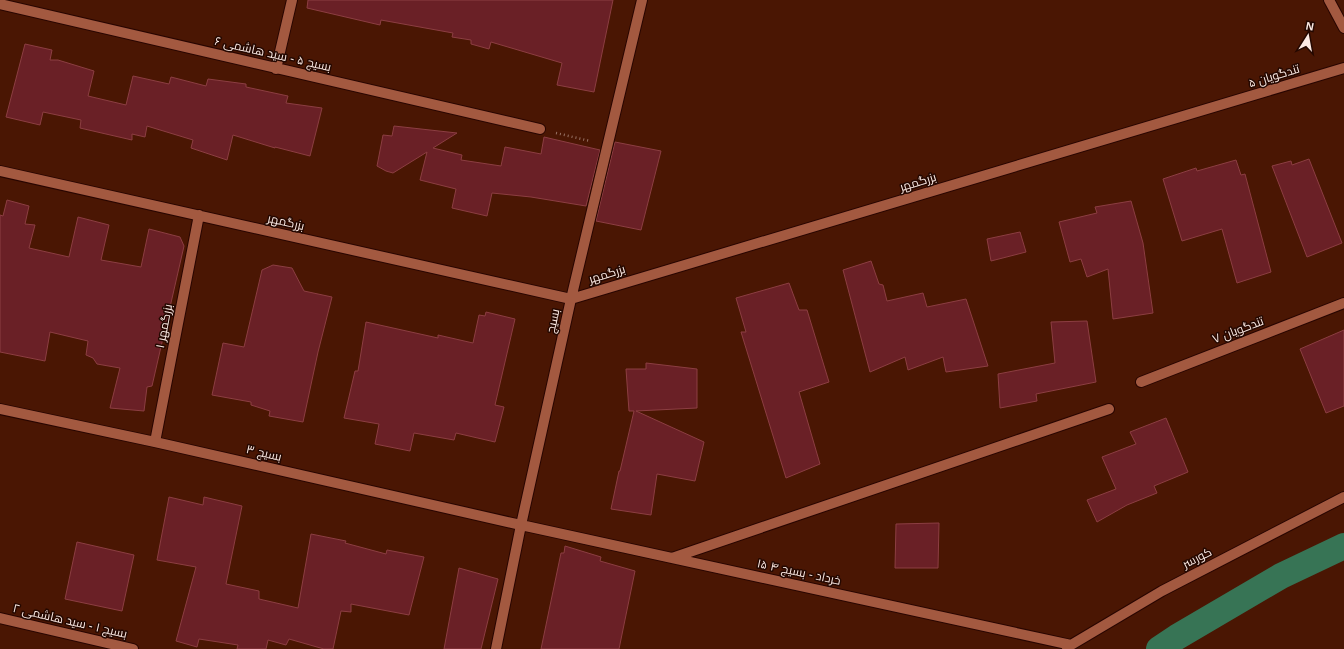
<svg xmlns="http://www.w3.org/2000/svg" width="1344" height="649" viewBox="0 0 1344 649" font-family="Arial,Cairo,sans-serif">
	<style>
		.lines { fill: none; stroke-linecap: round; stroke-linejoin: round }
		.canal { stroke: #377455; stroke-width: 26 }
		.building { fill: #6a2026; stroke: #8c3e42 }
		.minor-casing { stroke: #280500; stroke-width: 12 }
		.path { stroke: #987366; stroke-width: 2.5; stroke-dasharray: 1 3; stroke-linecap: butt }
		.minor { stroke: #a35940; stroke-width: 10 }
		.labels { text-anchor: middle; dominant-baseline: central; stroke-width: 3; stroke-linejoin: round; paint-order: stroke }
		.street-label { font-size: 12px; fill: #fceae4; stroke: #240801 }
	</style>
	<rect width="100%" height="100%" fill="#4a1603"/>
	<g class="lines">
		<!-- canal -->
		<path class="canal" d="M 1159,649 L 1177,637 L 1281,576 L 1344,546"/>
	</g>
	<!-- building -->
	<path class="building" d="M 308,0 L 613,0 L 594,92 L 557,85 L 562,63 L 491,42 L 489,49 L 471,44 L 471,40 L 452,37 L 453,33 L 381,20 L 380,25 L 307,8 Z
		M 25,44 L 52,50 L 50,60 L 58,60 L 94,71 L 88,96 L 126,105 L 133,76 L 169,84 L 171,77 L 206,86 L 208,79 L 246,84 L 246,87 L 288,96 L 286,103 L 322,108 L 310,156 L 275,147 L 275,148 L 233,135 L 227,160 L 191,148 L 193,140 L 147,126 L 145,137 L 132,134 L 132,140 L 80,128 L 81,120 L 43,112 L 40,125 L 6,117 Z
		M 394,126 L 457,133 L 433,148 L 462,155 L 461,160 L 501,166 L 505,147 L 541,154 L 544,137 L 600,150 L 586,206 L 531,197 L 492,193 L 487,216 L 452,208 L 456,189 L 420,180 L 427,152 L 393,173 L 386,171 L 377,166 L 383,135 L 392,136 Z
		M 615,142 L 661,151 L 641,230 L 596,221 Z
		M 1309,159 L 1342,243 L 1307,257 L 1272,166 L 1291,161 L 1292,165 Z
		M 1236,160 L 1241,175 L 1245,174 L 1271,272 L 1237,283 L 1222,229 L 1182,241 L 1163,179 L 1196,168 L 1197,171 Z
		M 7,200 L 29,206 L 25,224 L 35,225 L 29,248 L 69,257 L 78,217 L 109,225 L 101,260 L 141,267 L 149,229 L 180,237 L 184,246 L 152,386 L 147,387 L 144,411 L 110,408 L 120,368 L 97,364 L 93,358 L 86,355 L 88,341 L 50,332 L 45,361 L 0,352 L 0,215 L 3,216 Z
		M 1131,201 L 1143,243 L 1153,313 L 1113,319 L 1108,269 L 1087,277 L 1081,259 L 1070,262 L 1059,222 L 1097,213 L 1095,207 Z
		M 1020,232 L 1026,252 L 991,261 L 987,239 Z
		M 871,261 L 879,284 L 883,285 L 887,301 L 923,293 L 927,307 L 966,299 L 988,366 L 946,372 L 943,357 L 908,370 L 905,357 L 870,372 L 843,270 Z
		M 273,265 L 292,268 L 304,291 L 332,297 L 318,352 L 303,422 L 269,416 L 270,411 L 251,405 L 251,402 L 212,395 L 223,343 L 244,347 L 262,270 Z
		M 789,283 L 799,310 L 807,310 L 829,382 L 799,392 L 820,464 L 786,478 L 741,332 L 746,332 L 736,298 Z
		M 486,312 L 515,319 L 495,405 L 504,407 L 495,442 L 456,433 L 454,440 L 414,433 L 410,451 L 375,444 L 379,424 L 344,418 L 355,371 L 358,371 L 366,322 L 438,338 L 438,335 L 473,343 L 479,315 L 485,316 Z
		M 1087,321 L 1096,382 L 1036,394 L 1037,401 L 1000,408 L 998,374 L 1055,363 L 1051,322 Z
		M 1344,330 L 1344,406 L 1326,413 L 1300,349 Z
		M 646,363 L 697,369 L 697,408 L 636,411 L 704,442 L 695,481 L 657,474 L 651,515 L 611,509 L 619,471 L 620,471 L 634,411 L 629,411 L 626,369 L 646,369 Z
		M 1166,418 L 1188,472 L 1154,486 L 1157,493 L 1127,505 L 1097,522 L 1087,500 L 1116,489 L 1102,457 L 1136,444 L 1130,432 Z
		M 169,497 L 203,505 L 204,497 L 242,506 L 226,584 L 259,591 L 259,599 L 298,608 L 311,534 L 346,541 L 345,543 L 386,554 L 387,550 L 424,557 L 409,615 L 351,604 L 351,612 L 341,611 L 333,649 L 324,649 L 289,639 L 286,645 L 268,640 L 266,649 L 237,649 L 238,645 L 199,639 L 197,647 L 176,641 L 196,567 L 157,560 Z
		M 939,523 L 938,568 L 895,568 L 896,524 Z
		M 77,542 L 134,555 L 122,611 L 65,599 Z
		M 565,546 L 601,557 L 600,561 L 635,571 L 619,649 L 541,649 L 561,553 L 564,553 Z
		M 459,568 L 498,579 L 481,649 L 444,649 Z"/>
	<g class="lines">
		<defs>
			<path id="minor" d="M 1329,0 L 1344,28
				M 0,4 L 540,129
				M 276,69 L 292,0
				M 0,171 L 571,299 L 1344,68
				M 1141,382 L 1344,303
				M 0,409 L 155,442 L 521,525 L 1071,645
				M 155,442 L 199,215
				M 672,558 L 1109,409
				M 0,618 L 133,649
				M 496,649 L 521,525 L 571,299 L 642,0
				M 1067,649 L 1071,645 L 1162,591 L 1344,497"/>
		</defs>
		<!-- minor casing -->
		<use href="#minor" class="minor-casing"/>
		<!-- path -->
		<path class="path" d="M 556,133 L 590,141"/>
		<!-- minor -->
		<use href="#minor" class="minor"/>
	</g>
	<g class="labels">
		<!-- street labels -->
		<g class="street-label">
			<text transform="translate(273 54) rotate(13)">بسیج ۵ - سید هاشمی ۶</text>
			<text transform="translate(1274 76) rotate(-17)">تندگویان ۵</text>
			<text transform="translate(918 182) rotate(-17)">بزرگمهر</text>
			<text transform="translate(286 222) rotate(13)">بزرگمهر</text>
			<text transform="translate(607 274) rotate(-17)">بزرگمهر</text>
			<text transform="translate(553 321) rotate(-78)">بسیج</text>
			<text transform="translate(164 326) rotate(-79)">بزرگمهر ۱</text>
			<text transform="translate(1238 330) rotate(-21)">تندگویان ۷</text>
			<text transform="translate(264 453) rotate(13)">بسیج ۳</text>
			<text transform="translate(1197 558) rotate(-27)">کورسر</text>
			<text transform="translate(799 572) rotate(12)">۱۵ خرداد - بسیج ۴</text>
			<text transform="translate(70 621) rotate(13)">بسیج ۱ - سید هاشمی ۲</text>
		</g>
	</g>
	<!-- north arrow -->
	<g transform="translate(1308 36) rotate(11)" stroke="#240801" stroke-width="3" paint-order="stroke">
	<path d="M0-3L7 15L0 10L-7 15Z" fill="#fceae4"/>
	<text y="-6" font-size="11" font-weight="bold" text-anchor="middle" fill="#fceae4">N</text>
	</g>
</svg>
